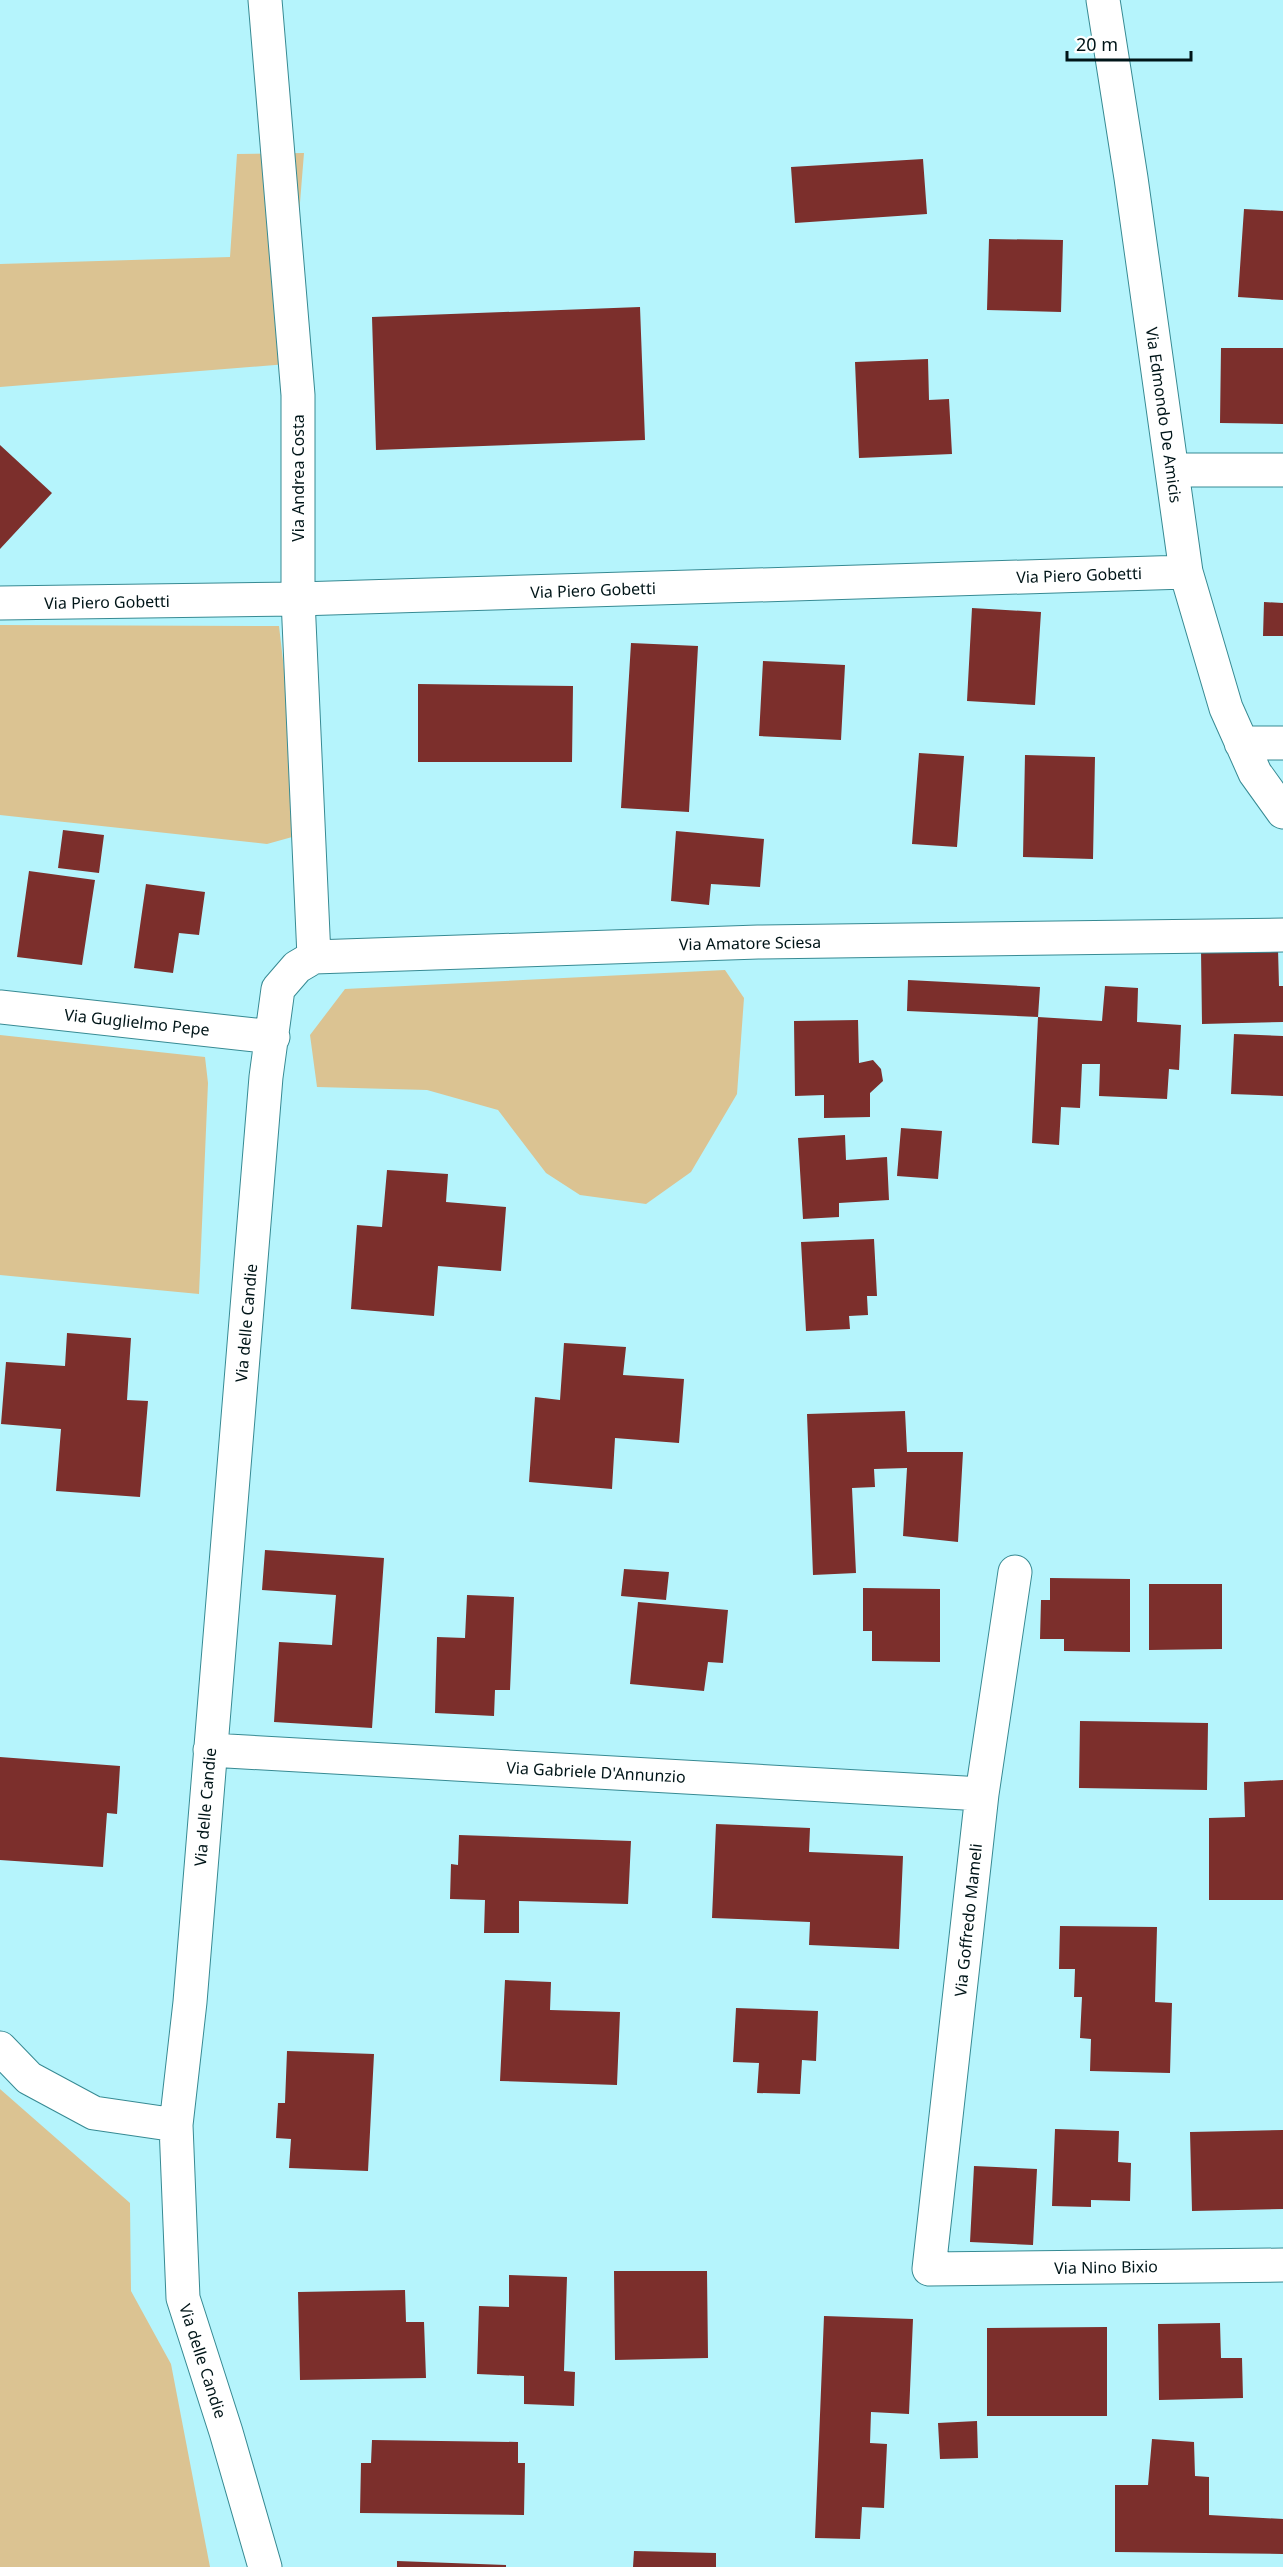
<svg xmlns="http://www.w3.org/2000/svg" width="1283" height="2567" viewBox="0 0 1283 2567" font-family="'Noto Sans',sans-serif">
	<style>
		.green { fill: #dbc392 }
		.building { fill: #7c2f2c }
		.lines { fill: none; stroke-linecap: round; stroke-linejoin: round }
		.street-casing { stroke: #378a93; stroke-width: 35 }
		.street { stroke: #fff; stroke-width: 33 }
		.labels { text-anchor: middle; dominant-baseline: central; stroke-width: 6; stroke-linejoin: round; paint-order: stroke }
		.street-label { font-size: 16px; fill: #001518; stroke: #fff }
	</style>
	<rect width="100%" height="100%" fill="#b5f4fc"/>
	<!-- green -->
	<path class="green" d="M 304,153 L 287,364 L 0,387 L 0,264 L 230,257 L 237,154 Z
		M 0,625 L 279,626 L 303,834 L 267,844 L 0,815 Z
		M 725,970 L 744,998 L 737,1094 L 691,1172 L 646,1204 L 580,1195 L 546,1173 L 498,1110 L 427,1090 L 317,1087 L 310,1035 L 345,989 Z
		M 0,1035 L 205,1057 L 208,1083 L 199,1294 L 0,1275 Z
		M 0,2089 L 130,2203 L 131,2291 L 171,2364 L 210,2567 L 0,2567 Z"/>
	<!-- building -->
	<path class="building" d="M 923,159 L 927,214 L 795,223 L 791,167 Z
		M 1244,209 L 1283,211 L 1283,300 L 1238,297 Z
		M 989,239 L 1063,240 L 1061,312 L 987,310 Z
		M 640,307 L 645,440 L 376,450 L 372,317 Z
		M 1221,348 L 1283,348 L 1283,424 L 1220,423 Z
		M 928,359 L 929,400 L 949,399 L 952,454 L 859,458 L 855,362 Z
		M 0,445 L 52,493 L 0,549 Z
		M 1264,602 L 1283,603 L 1283,636 L 1263,636 Z
		M 972,608 L 1041,612 L 1035,705 L 967,701 Z
		M 631,643 L 698,646 L 689,812 L 621,808 Z
		M 763,661 L 845,665 L 841,740 L 759,736 Z
		M 418,684 L 573,686 L 572,762 L 418,762 Z
		M 919,753 L 964,756 L 957,847 L 912,844 Z
		M 1025,755 L 1095,757 L 1093,859 L 1023,857 Z
		M 63,830 L 104,835 L 99,873 L 58,868 Z
		M 676,831 L 764,839 L 760,887 L 711,884 L 709,905 L 671,901 Z
		M 29,871 L 95,880 L 82,965 L 17,957 Z
		M 146,884 L 205,892 L 199,935 L 179,933 L 173,973 L 134,968 Z
		M 1278,949 L 1279,986 L 1283,986 L 1283,1022 L 1202,1024 L 1201,950 Z
		M 908,980 L 1040,987 L 1038,1017 L 1102,1021 L 1105,986 L 1138,988 L 1137,1022 L 1181,1025 L 1179,1070 L 1169,1069 L 1167,1099 L 1099,1096 L 1100,1064 L 1082,1064 L 1080,1108 L 1061,1107 L 1059,1145 L 1032,1143 L 1038,1017 L 907,1011 Z
		M 858,1020 L 859,1063 L 873,1060 L 881,1069 L 883,1081 L 870,1093 L 870,1117 L 824,1118 L 824,1095 L 795,1096 L 794,1021 Z
		M 1234,1034 L 1283,1036 L 1283,1096 L 1231,1094 Z
		M 901,1128 L 942,1131 L 938,1179 L 897,1176 Z
		M 845,1135 L 846,1160 L 887,1157 L 889,1200 L 839,1203 L 839,1217 L 803,1219 L 798,1138 Z
		M 387,1170 L 448,1174 L 446,1202 L 506,1207 L 501,1271 L 438,1266 L 434,1316 L 351,1309 L 357,1225 L 382,1227 Z
		M 874,1239 L 877,1296 L 867,1296 L 868,1315 L 849,1316 L 850,1329 L 806,1331 L 801,1242 Z
		M 67,1333 L 131,1338 L 127,1400 L 148,1401 L 140,1497 L 56,1491 L 61,1429 L 1,1424 L 6,1362 L 65,1366 Z
		M 564,1343 L 626,1347 L 623,1375 L 684,1379 L 679,1443 L 615,1438 L 612,1489 L 529,1482 L 535,1397 L 560,1400 Z
		M 905,1411 L 907,1452 L 963,1452 L 958,1542 L 903,1536 L 907,1468 L 874,1469 L 875,1487 L 852,1488 L 856,1573 L 813,1575 L 807,1414 Z
		M 265,1550 L 384,1558 L 372,1728 L 274,1722 L 279,1642 L 332,1645 L 336,1595 L 262,1590 Z
		M 624,1569 L 669,1572 L 666,1600 L 621,1596 Z
		M 1050,1578 L 1130,1579 L 1130,1652 L 1064,1651 L 1064,1639 L 1040,1639 L 1041,1600 L 1050,1600 Z
		M 1149,1584 L 1222,1584 L 1222,1649 L 1149,1650 Z
		M 863,1588 L 940,1589 L 940,1662 L 872,1661 L 872,1631 L 863,1631 Z
		M 467,1595 L 514,1597 L 510,1690 L 495,1690 L 494,1716 L 435,1713 L 437,1637 L 465,1638 Z
		M 638,1602 L 728,1610 L 723,1663 L 708,1662 L 704,1691 L 630,1684 Z
		M 1080,1721 L 1208,1723 L 1207,1790 L 1079,1788 Z
		M 0,1757 L 120,1766 L 117,1814 L 107,1813 L 103,1867 L 0,1860 Z
		M 1283,1780 L 1283,1900 L 1209,1900 L 1209,1818 L 1245,1817 L 1244,1782 Z
		M 716,1824 L 810,1828 L 809,1852 L 903,1856 L 899,1949 L 809,1945 L 810,1922 L 712,1918 Z
		M 459,1835 L 631,1841 L 628,1904 L 519,1901 L 519,1933 L 484,1933 L 485,1900 L 450,1899 L 451,1864 L 458,1865 Z
		M 1060,1926 L 1157,1927 L 1155,2002 L 1172,2003 L 1170,2073 L 1090,2071 L 1091,2039 L 1080,2038 L 1082,1997 L 1074,1997 L 1075,1969 L 1059,1969 Z
		M 505,1980 L 551,1982 L 550,2010 L 620,2012 L 617,2085 L 500,2081 Z
		M 736,2008 L 818,2011 L 816,2061 L 802,2060 L 800,2094 L 757,2093 L 759,2063 L 733,2062 Z
		M 287,2051 L 374,2054 L 368,2171 L 289,2168 L 291,2139 L 276,2138 L 278,2103 L 285,2103 Z
		M 1055,2129 L 1119,2131 L 1118,2162 L 1131,2163 L 1130,2201 L 1091,2200 L 1091,2207 L 1052,2206 Z
		M 1283,2130 L 1283,2209 L 1192,2211 L 1190,2132 Z
		M 974,2166 L 1037,2169 L 1033,2245 L 970,2242 Z
		M 614,2271 L 707,2271 L 708,2358 L 615,2360 Z
		M 509,2275 L 567,2277 L 564,2371 L 575,2372 L 574,2406 L 524,2404 L 524,2376 L 477,2374 L 479,2306 L 509,2307 Z
		M 405,2290 L 406,2322 L 424,2322 L 426,2378 L 300,2380 L 298,2292 Z
		M 824,2316 L 913,2319 L 909,2414 L 871,2412 L 870,2443 L 887,2444 L 884,2508 L 862,2507 L 860,2539 L 815,2538 Z
		M 1220,2323 L 1221,2358 L 1242,2358 L 1243,2398 L 1159,2400 L 1158,2324 Z
		M 1107,2327 L 1107,2416 L 987,2416 L 987,2328 Z
		M 977,2421 L 978,2458 L 940,2459 L 938,2423 Z
		M 1152,2439 L 1194,2442 L 1195,2476 L 1209,2477 L 1209,2515 L 1283,2519 L 1283,2554 L 1115,2552 L 1115,2485 L 1148,2485 Z
		M 372,2440 L 518,2442 L 518,2463 L 525,2463 L 524,2515 L 360,2513 L 361,2463 L 371,2463 Z
		M 634,2551 L 716,2553 L 716,2567 L 633,2567 Z
		M 397,2561 L 506,2565 L 506,2567 L 397,2567 Z"/>
	<g class="lines">
		<defs>
			<path id="street" d="M 265,0 L 298,395 L 298,599 L 314,957
				M 1103,0 L 1131,178 L 1186,572 L 1226,708 L 1255,773 L 1283,812
				M 1172,470 L 1283,470
				M 0,603 L 298,599 L 1186,572
				M 1241,743 L 1283,743
				M 0,1007 L 273,1037
				M 1015,1572 L 982,1794 L 929,2269 L 1283,2265
				M 210,1750 L 982,1794
				M 0,2048 L 29,2078 L 94,2113 L 176,2125
				M 265,2567 L 226,2432 L 183,2298 L 176,2125 L 190,2002 L 266,1077 L 278,989 L 297,967 L 314,957 L 758,942 L 1283,935"/>
		</defs>
		<!-- street casing -->
		<use href="#street" class="street-casing"/>
		<!-- street -->
		<use href="#street" class="street"/>
	</g>
	<g class="labels">
		<!-- street labels -->
		<g class="street-label">
			<text transform="translate(1164 415) rotate(82)">Via Edmondo De Amicis</text>
			<text transform="translate(298 478) rotate(-90)">Via Andrea Costa</text>
			<text transform="translate(1079 575) rotate(-2)">Via Piero Gobetti</text>
			<text transform="translate(593 590) rotate(-2)">Via Piero Gobetti</text>
			<text transform="translate(107 602) rotate(-1)">Via Piero Gobetti</text>
			<text transform="translate(750 943) rotate(-1)">Via Amatore Sciesa</text>
			<text transform="translate(137 1022) rotate(6)">Via Guglielmo Pepe</text>
			<text transform="translate(246 1323) rotate(-85)">Via delle Candie</text>
			<text transform="translate(596 1772) rotate(3)">Via Gabriele D'Annunzio</text>
			<text transform="translate(205 1807) rotate(-85)">Via delle Candie</text>
			<text transform="translate(968 1920) rotate(-84)">Via Goffredo Mameli</text>
			<text transform="translate(1106 2267) rotate(-1)">Via Nino Bixio</text>
			<text transform="translate(203 2361) rotate(72)">Via delle Candie</text>
		</g>
	</g>
	<!-- scale -->
	<path d="M1067 51v9h124v-9" fill="none" stroke="#001518" stroke-width="3"/>
	<text x="1076" y="51" font-size="18" fill="#001518" stroke="#ffffff" stroke-width="4.5" paint-order="stroke">20 m</text>
</svg>
